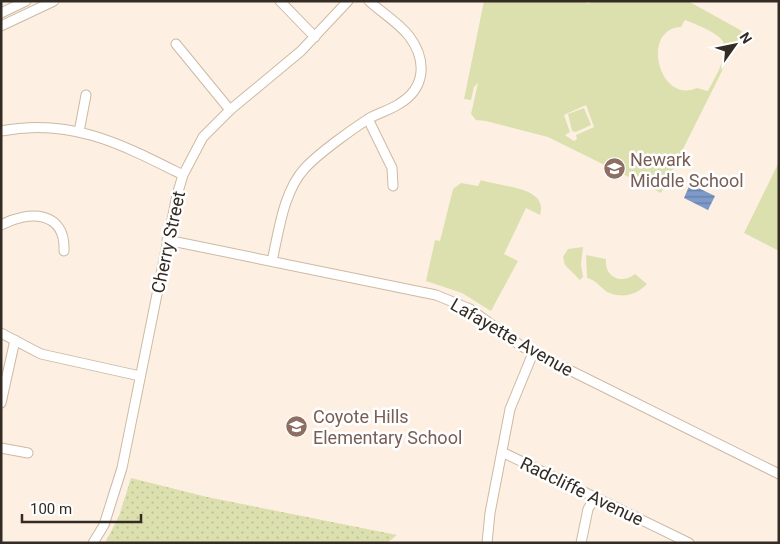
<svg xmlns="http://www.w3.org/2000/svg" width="780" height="544" viewBox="0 0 780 544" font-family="Roboto,sans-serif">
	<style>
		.grass { fill: #dce0ae; fill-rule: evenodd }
		.park { fill: url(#park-dots) }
		.water { fill: url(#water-rules) }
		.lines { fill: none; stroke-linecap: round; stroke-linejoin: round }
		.minor-casing { stroke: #cdb9a3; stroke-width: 11 }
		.minor { stroke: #fff; stroke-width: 9 }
		.labels { text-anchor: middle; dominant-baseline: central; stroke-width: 5; stroke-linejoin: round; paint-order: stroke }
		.education-label { font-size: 18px; fill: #785e54; stroke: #fff; text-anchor: start }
		.street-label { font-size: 18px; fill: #342c24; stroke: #fff }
	</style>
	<defs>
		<pattern id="park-dots" width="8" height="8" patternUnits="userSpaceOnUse" patternTransform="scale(1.25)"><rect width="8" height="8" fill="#dce0ae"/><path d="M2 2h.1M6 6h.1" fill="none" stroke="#bdc096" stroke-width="1.8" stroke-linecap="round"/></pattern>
		<pattern id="water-rules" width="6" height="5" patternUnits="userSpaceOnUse" patternTransform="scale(1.25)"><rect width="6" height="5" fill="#7d9aca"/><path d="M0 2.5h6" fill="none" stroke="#677ea4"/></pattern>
	</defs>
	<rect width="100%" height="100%" fill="#fdf0e3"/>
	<!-- grass -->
	<path class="grass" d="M 484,1 L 584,1 L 588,4 L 590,1 L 688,1 L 742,31 L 661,193 L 548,137 L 486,121 L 476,120 L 471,114 L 478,83 L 474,87 L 471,100 L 464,99 ZM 685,20 C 736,40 732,45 708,91 L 697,88 C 659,105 640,29 681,27 ZM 586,105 L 594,127 L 576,135 L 577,139 L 574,141 L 565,135 L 570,132 L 564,115 Z
		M 584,108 L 591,125 L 576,132 L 572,131 L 568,114 Z
		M 779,162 L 779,251 L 744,233 Z
		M 481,180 C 499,187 549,186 540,215 L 526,208 L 504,254 L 518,261 L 491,311 L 462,293 L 426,281 L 435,240 L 440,241 L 453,189 L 461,183 L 478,186 Z
		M 583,247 L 581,264 L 583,277 L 580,280 L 565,265 L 563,257 L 568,249 Z
		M 586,255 L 606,259 C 604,277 621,285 635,274 L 647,284 C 637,295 622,299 607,292 C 600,287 596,280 587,278 Z"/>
	<!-- park -->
	<path class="park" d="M 131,478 L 207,497 L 397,535 L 387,543 L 105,543 L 119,516 Z"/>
	<!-- water -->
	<path class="water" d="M 690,184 L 715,196 L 708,210 L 684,198 Z"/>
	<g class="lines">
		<defs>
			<path id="minor" d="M 280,1 L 315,37
				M 1,13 L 26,1
				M 1,26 L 54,1
				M 176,44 L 230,110
				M 368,119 L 392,168 L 393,186
				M 1,131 C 71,117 123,145 183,175
				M 79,132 L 86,95
				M 1,225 C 29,210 66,211 64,251
				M 167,240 L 436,295 L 470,309 L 521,346 L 779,474
				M 272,261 C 279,231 283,192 305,168 C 319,153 351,130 368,119 C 378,113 390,110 399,104 C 426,88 427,60 409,36 C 399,23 381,12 369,1
				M 1,333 L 41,354 L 140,376
				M 1,403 L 15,340
				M 1,448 L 28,453
				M 502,452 L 689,543
				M 93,543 L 104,525 L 122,468 L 177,195 L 183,175 L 203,137 L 230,110 L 301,51 L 348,1
				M 487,543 L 490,513 L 510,409 L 533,353
				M 581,543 L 588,509 L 595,497"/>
		</defs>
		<!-- minor casing -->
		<use href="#minor" class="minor-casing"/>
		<!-- minor -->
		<use href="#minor" class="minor"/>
	</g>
	<!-- icons -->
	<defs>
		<symbol id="school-disc" viewBox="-11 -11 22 22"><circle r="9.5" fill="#8d6e63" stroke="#fff"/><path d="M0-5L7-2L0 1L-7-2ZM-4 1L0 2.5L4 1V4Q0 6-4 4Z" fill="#fff"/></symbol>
	</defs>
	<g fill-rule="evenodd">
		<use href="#school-disc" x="602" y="156" width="25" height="25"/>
		<use href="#school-disc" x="284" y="414" width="25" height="25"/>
	</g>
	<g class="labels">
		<!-- education labels -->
		<g class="education-label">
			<text x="630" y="159">Newark<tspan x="630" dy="21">Middle School</tspan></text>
			<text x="313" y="416">Coyote Hills<tspan x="313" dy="21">Elementary School</tspan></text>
		</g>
		<!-- street labels -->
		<g class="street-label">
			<text transform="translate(168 242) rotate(-78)">Cherry Street</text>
			<text transform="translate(512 337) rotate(30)">Lafayette Avenue</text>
			<text transform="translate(582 491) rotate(26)">Radcliffe Avenue</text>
		</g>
	</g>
	<!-- border -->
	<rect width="780" height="544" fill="none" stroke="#342c24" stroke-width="5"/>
	<!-- north arrow -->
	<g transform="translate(735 45) rotate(57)" stroke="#ffffff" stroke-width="4" paint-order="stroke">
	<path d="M0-4L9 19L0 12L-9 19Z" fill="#342c24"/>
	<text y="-8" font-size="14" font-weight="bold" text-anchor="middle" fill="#342c24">N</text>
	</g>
	<!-- scale -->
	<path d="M22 514v8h119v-8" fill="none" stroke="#342c24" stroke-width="2.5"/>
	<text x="30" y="514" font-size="15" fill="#342c24" stroke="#ffffff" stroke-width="4" paint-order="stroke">100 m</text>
</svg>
